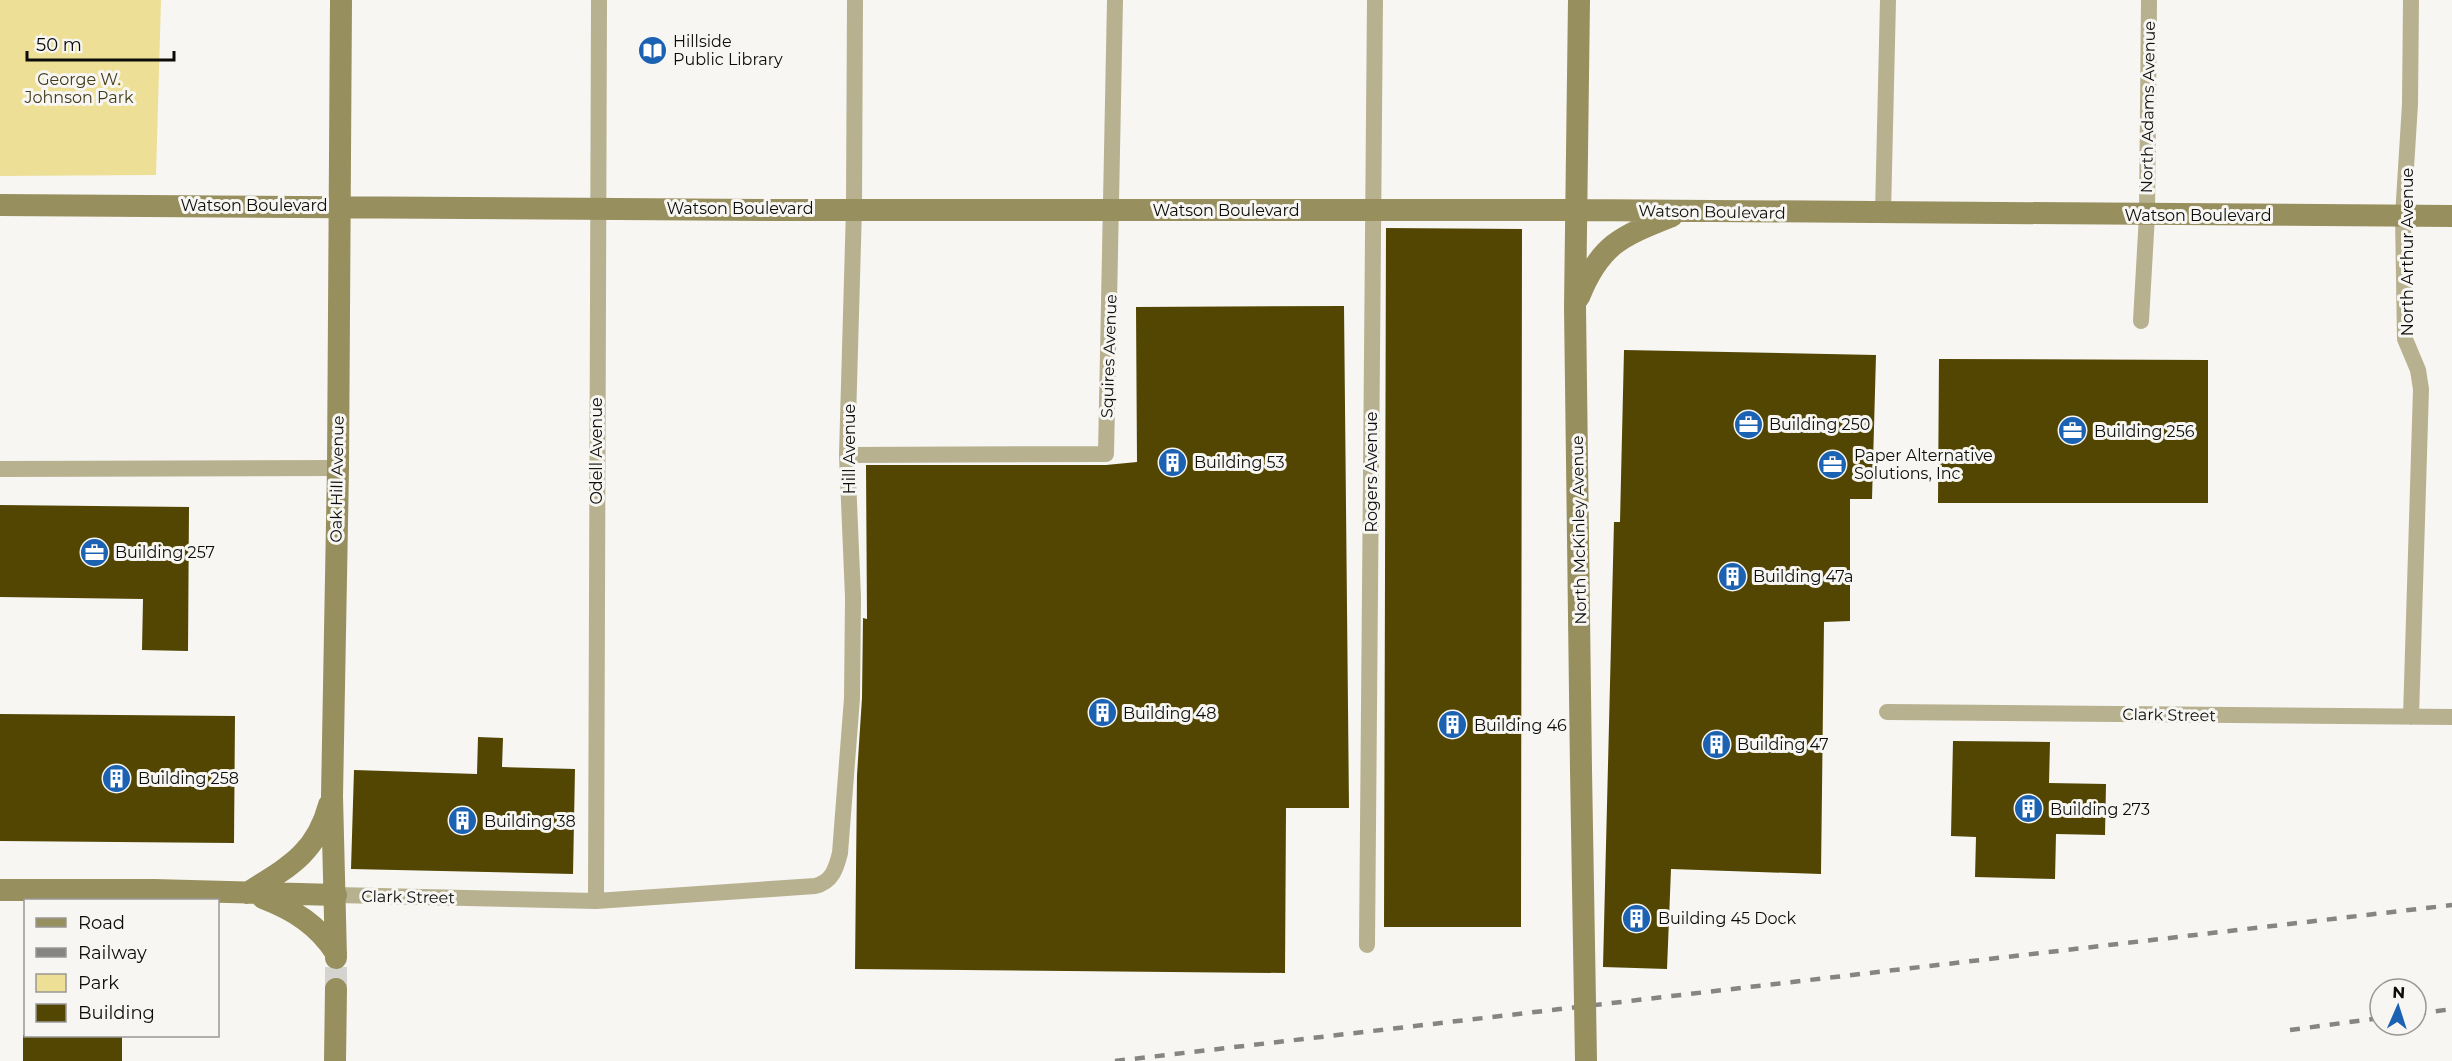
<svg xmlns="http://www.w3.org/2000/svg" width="2452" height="1061" viewBox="0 0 2452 1061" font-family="Montserrat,sans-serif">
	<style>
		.green { fill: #eddf95 }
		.building { fill: #524602 }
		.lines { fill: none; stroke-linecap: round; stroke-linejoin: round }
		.secondary-tunnel { stroke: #d4d3cf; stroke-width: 22; stroke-dasharray: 22 11; stroke-linecap: butt }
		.street { stroke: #b7b190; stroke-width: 16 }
		.secondary { stroke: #988f5e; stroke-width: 22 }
		.rail { stroke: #868582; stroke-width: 4.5; stroke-dasharray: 10 10; stroke-linecap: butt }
		.secondary-bridge { stroke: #988f5e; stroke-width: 22 }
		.labels { text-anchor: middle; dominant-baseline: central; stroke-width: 6; stroke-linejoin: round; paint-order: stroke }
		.poi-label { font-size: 16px; fill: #0c0c0b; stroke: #f7f6f2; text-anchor: start }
		.park-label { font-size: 16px; fill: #433c1a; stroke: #f7f6f2 }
		.street-label { font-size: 16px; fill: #0c0c0b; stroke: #f7f6f2 }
	</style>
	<rect width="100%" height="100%" fill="#f7f6f2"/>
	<!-- green -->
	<path class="green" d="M 0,0 L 161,0 L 156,175 L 0,176 Z"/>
	<!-- building -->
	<path class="building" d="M 1386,228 L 1522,229 L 1521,927 L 1384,927 Z
		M 1344,306 L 1349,808 L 1286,808 L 1285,973 L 855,969 L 857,775 L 862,698 L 863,618 L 867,619 L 866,465 L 1106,465 L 1137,462 L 1136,307 Z
		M 1624,350 L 1876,355 L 1872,499 L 1850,499 L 1850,621 L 1824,622 L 1821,874 L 1671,869 L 1667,969 L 1603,967 L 1614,522 L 1620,522 Z
		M 1939,359 L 2208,360 L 2208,503 L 1938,503 Z
		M 0,505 L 189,507 L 188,651 L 142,650 L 143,599 L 0,597 Z
		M 0,714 L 235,716 L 234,843 L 0,841 Z
		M 478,737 L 503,738 L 502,767 L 575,769 L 573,874 L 351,869 L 354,770 L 477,774 Z
		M 1953,741 L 2050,742 L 2049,783 L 2106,784 L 2105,835 L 2056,834 L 2055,879 L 1975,877 L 1976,837 L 1951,836 Z
		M 23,1035 L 122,1035 L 122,1061 L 23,1061 Z"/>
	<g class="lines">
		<!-- secondary-tunnel -->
		<path class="secondary-tunnel" d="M 336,989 L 336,958"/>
		<!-- street -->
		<path class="street" d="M 1883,213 L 1888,0
			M 2141,321 L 2147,215 L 2149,0
			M 847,455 L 1106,454 L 1115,0
			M 0,469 L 338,468
			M 1887,712 L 2452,717
			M 2411,717 L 2421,389 L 2418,370 L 2405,339 L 2403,216 L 2410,104 L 2411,0
			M 336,895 L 596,901 L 815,886 C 832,882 836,869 840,853 L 852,698 L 853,597 L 847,455 L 854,208 L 855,0
			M 596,901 L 599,0
			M 1367,945 L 1375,0"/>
		<!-- secondary -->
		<path class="secondary" d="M 1579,0 L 1575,307 L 1581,770
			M 0,205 L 772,210 L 1578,210 L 2452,216
			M 1579,297 C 1600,244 1622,236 1672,216
			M 0,890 L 154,890 L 336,895
			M 247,893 C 287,868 316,854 329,805
			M 263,898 C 294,910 318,925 336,953
			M 336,958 L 332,796 L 338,468 L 341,0
			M 335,1061 L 336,989"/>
		<!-- rail -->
		<path class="rail" d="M 2416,1014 L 2452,1009
			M 2290,1030 L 2380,1018
			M 1115,1061 L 2452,905"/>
		<!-- secondary-bridge -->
		<path class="secondary-bridge" d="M 1581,770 L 1586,1061"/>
	</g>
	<!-- icons -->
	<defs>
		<symbol id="library-disc" viewBox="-11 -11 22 22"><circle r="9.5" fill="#1c62b2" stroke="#f7f6f2"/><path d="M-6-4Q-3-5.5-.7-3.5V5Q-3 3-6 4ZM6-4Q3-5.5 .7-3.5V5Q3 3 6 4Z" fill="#fff"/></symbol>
		<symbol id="office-disc" viewBox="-11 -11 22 22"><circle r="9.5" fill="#1c62b2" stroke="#f7f6f2"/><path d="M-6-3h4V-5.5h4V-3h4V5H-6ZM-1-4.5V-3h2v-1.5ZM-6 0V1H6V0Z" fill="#fff"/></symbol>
		<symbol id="building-disc" viewBox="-11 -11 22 22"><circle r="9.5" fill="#1c62b2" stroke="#f7f6f2"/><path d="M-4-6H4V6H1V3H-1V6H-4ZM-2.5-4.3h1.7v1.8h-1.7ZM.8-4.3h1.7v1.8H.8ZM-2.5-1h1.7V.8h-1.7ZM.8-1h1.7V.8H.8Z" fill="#fff"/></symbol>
	</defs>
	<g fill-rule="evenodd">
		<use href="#library-disc" x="636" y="34" width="33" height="33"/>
		<use href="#office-disc" x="1732" y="408" width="33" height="33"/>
		<use href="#office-disc" x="2056" y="414" width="33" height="33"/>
		<use href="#building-disc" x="1156" y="446" width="33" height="33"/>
		<use href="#office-disc" x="1816" y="448" width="33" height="33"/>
		<use href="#office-disc" x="78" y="536" width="33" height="33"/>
		<use href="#building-disc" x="1716" y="560" width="33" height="33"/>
		<use href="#building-disc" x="1086" y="696" width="33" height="33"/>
		<use href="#building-disc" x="1436" y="708" width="33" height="33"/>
		<use href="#building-disc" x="1700" y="728" width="33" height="33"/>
		<use href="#building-disc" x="100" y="762" width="33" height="33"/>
		<use href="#building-disc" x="2012" y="792" width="33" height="33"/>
		<use href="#building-disc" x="446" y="804" width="33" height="33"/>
		<use href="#building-disc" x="1620" y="902" width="33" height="33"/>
	</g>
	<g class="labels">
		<!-- poi labels -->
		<g class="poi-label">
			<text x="673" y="41">Hillside<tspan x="673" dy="18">Public Library</tspan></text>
			<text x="1769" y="424">Building 250</text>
			<text x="2094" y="431">Building 256</text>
			<text x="1854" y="455">Paper Alternative<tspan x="1854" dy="18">Solutions, Inc</tspan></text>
			<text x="1194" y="462">Building 53</text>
			<text x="115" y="552">Building 257</text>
			<text x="1753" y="576">Building 47a</text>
			<text x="1123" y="713">Building 48</text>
			<text x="1474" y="725">Building 46</text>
			<text x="1737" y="744">Building 47</text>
			<text x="138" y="778">Building 258</text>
			<text x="2050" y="809">Building 273</text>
			<text x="484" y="821">Building 38</text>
			<text x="1658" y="918">Building 45 Dock</text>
		</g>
		<!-- park labels -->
		<g class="park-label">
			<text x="79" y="79">George W.<tspan x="79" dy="18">Johnson Park</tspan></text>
		</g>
		<!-- street labels -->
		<g class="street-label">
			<text transform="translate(2148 107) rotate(-89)">North Adams Avenue</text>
			<text x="254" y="205">Watson Boulevard</text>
			<text x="740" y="208">Watson Boulevard</text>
			<text x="1226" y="210">Watson Boulevard</text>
			<text transform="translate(1712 212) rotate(1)">Watson Boulevard</text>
			<text x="2198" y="215">Watson Boulevard</text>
			<text transform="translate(2407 252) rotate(-90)">North Arthur Avenue</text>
			<text transform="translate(1109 356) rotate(-88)">Squires Avenue</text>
			<text transform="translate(849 449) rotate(-90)">Hill Avenue</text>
			<text transform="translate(596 451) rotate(-90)">Odell Avenue</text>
			<text transform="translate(1371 472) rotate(-90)">Rogers Avenue</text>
			<text transform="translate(337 479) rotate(-89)">Oak Hill Avenue</text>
			<text transform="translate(1579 530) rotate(-91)">North McKinley Avenue</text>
			<text transform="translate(2169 715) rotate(1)">Clark Street</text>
			<text transform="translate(408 897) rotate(1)">Clark Street</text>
		</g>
	</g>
	<!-- legend -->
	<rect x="24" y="899" width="195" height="138" fill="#f7f6f2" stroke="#999896" stroke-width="1.5"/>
	<rect x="36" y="918" width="30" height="9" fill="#988f5e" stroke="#999896" stroke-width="1.5"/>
	<text x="78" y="929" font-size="18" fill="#0c0c0b">Road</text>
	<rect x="36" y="948" width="30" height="9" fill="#868582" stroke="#999896" stroke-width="1.5"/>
	<text x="78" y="959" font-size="18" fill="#0c0c0b">Railway</text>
	<rect x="36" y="974" width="30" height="18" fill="#eddf95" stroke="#999896" stroke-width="1.5"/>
	<text x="78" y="989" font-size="18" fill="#0c0c0b">Park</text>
	<rect x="36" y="1004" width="30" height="18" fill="#524602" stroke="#999896" stroke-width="1.5"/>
	<text x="78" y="1019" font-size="18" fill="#0c0c0b">Building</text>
	<!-- north arrow -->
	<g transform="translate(2398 1007) rotate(3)"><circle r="28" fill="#f7f6f2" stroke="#999896" stroke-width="1.5"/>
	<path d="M0-4.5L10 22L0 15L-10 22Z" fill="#1c62b2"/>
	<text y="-9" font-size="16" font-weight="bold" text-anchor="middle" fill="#0c0c0b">N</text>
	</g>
	<!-- scale -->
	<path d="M27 51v9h147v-9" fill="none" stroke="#0c0c0b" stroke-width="3"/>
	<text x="36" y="51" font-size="18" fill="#0c0c0b" stroke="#f7f6f2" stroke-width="4.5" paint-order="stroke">50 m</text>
</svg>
